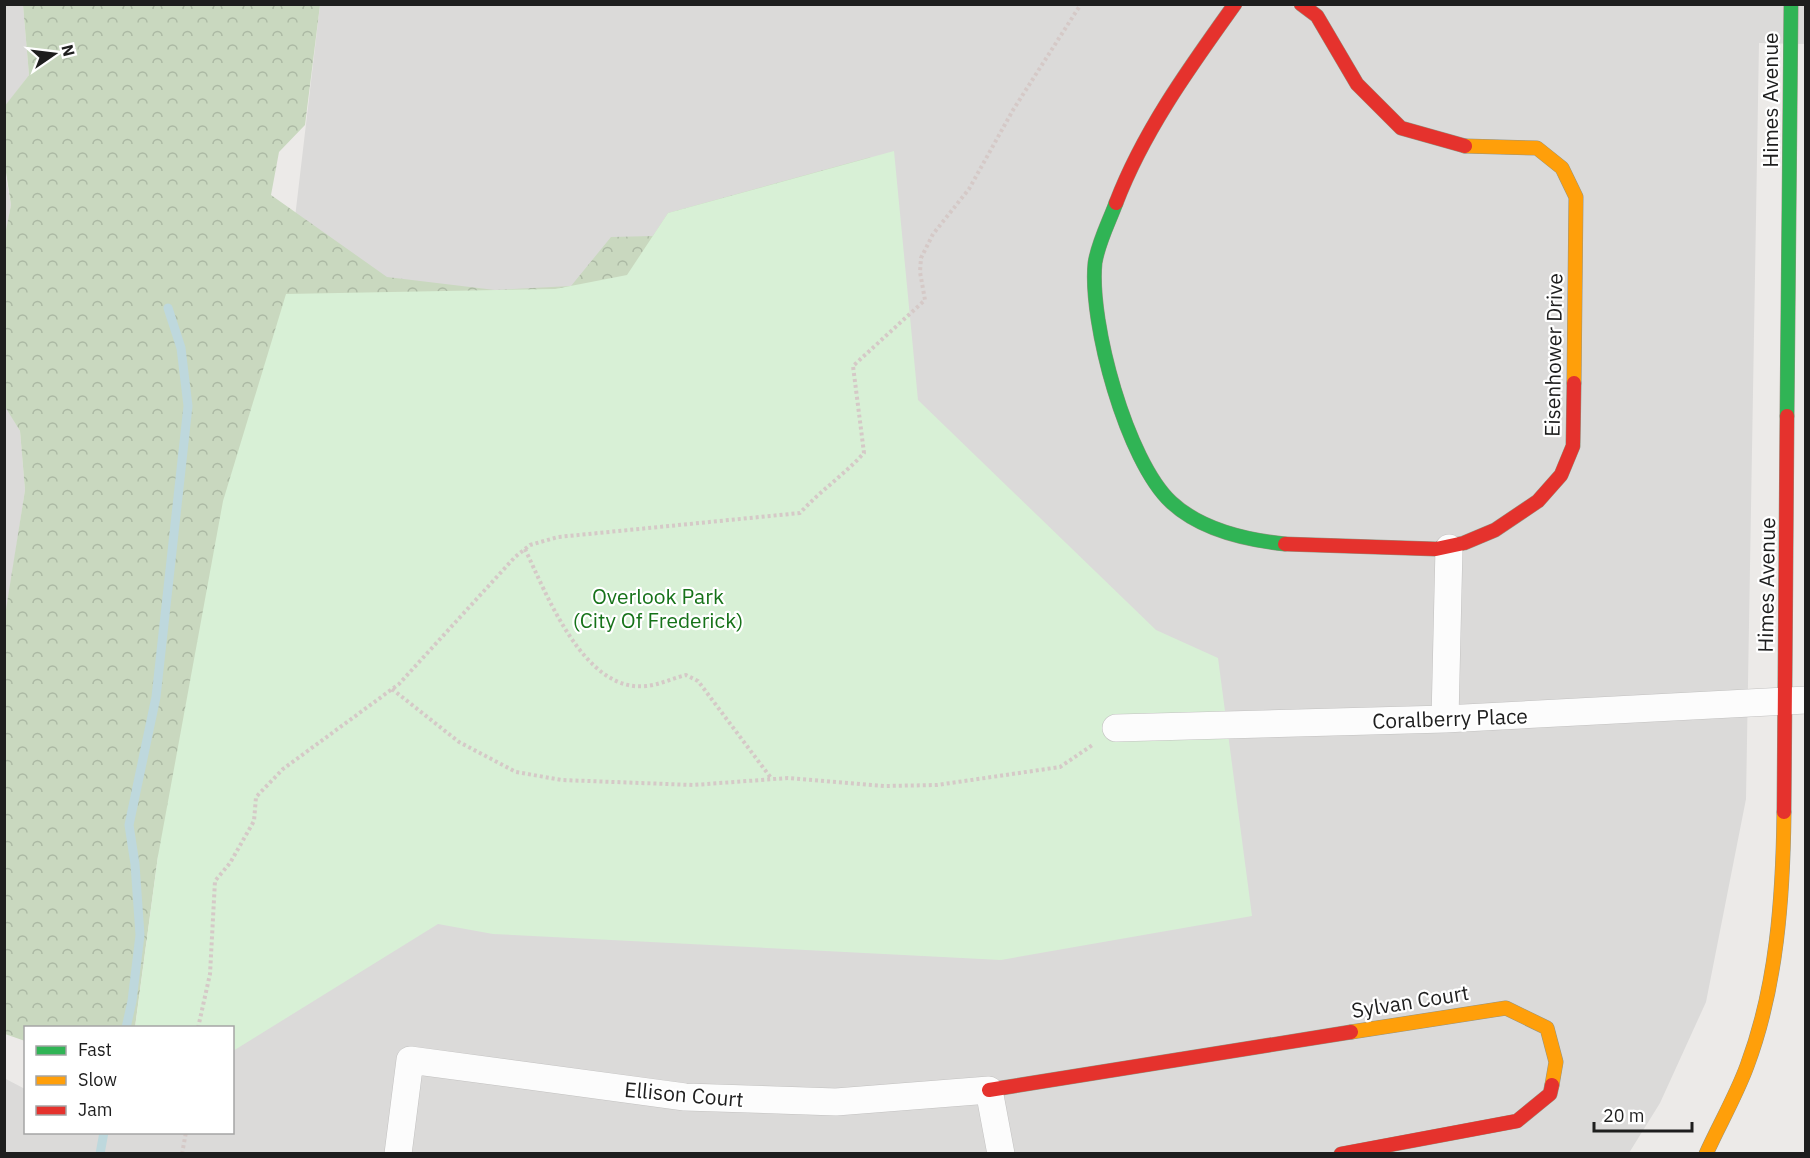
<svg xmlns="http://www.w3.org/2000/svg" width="1810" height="1158" viewBox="0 0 1810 1158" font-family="'IBM Plex Sans',sans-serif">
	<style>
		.residential { fill: #dbdad9 }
		.forest { fill: url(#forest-crowns) }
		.park { fill: #d8f0d6 }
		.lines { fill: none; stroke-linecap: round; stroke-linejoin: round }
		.stream { stroke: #bed8dd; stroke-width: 9 }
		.street-casing { stroke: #c2c1c0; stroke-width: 28 }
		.fast-casing { stroke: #949482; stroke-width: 15 }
		.slow-casing { stroke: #949482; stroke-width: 15 }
		.jam-casing { stroke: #949482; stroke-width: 15 }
		.path { stroke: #d5c9c7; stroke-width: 4; stroke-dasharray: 3 3; stroke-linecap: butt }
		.street { stroke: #fcfcfc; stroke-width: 27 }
		.fast { stroke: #30b455; stroke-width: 14 }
		.slow { stroke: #ff9f0a; stroke-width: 14 }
		.jam { stroke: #e5322d; stroke-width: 14 }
		.labels { text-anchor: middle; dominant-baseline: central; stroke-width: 4.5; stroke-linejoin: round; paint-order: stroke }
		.street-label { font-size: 21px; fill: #1e1e1e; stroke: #fff }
		.park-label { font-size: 21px; fill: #167219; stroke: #fff }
	</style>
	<defs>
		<pattern id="forest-crowns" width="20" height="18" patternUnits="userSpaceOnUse" patternTransform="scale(1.5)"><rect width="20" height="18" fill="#c9d8bf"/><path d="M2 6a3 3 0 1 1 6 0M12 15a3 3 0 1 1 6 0" fill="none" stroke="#acb9a4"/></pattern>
	</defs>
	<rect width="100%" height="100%" fill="#eceae8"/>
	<!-- residential -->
	<path class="residential" d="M 5,5 L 23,5 L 29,75 L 5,107 Z
		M 320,5 L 1805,5 L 1805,44 L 1759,43 L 1746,799 L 1706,1002 L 1660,1103 L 1629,1153 L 5,1154 L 4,1078 L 25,1089 L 26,1132 L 232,1132 L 232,1028 L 135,1027 L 286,294 Z
		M 4,166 L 11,205 L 5,240 L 4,240 Z
		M 5,405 L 20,431 L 25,490 L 5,622 Z"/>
	<!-- forest -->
	<path class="forest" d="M 23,5 L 320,5 L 305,125 L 279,152 L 271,195 L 387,277 L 495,290 L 571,286 L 611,237 L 653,236 L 668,213 L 871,157 L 158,856 L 135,1027 L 26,1028 L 25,1041 L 5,1034 L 4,622 L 25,490 L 20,431 L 4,405 L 4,240 L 11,205 L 5,166 L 4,107 L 29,75 Z"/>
	<!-- park -->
	<path class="park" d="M 894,151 L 918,400 L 1156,630 L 1218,658 L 1252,916 L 1001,960 L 493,934 L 438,924 L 233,1051 L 232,1028 L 135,1028 L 158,856 L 223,501 L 286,294 L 555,289 L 627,275 L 668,213 Z"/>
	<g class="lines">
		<!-- stream -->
		<path class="stream" d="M 126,1028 L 132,1001 L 140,935 L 135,864 L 129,825 L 156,697 L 188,406 L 181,348 L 168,308
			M 100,1154 L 104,1132"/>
		<defs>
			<path id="street" d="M 1445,719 L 1449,548
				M 1116,728 L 1445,719 L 1806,700
				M 398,1154 L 410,1060 L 685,1097 L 836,1102 L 989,1090 L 1001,1154"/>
			<path id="fast" d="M 1116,203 C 1109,222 1098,243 1095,263 C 1089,323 1127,461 1171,502 C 1201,530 1246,540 1285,544
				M 1787,416 L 1791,4"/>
			<path id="slow" d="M 1465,146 L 1537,148 L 1562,168 L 1576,197 L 1574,383
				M 1351,1032 L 1506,1008 L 1547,1028 L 1556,1062 L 1552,1085
				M 1706,1154 C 1719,1125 1736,1096 1747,1066 C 1777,986 1783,897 1784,812"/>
			<path id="jam" d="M 1301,4 L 1317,16 L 1357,84 L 1401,128 L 1465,146
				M 1116,203 C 1144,130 1190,67 1235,4
				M 1285,544 L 1436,549 L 1464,543 L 1495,530 L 1538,501 L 1561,475 L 1573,446 L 1574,383
				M 1784,812 L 1787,416
				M 989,1090 L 1351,1032
				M 1341,1154 L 1517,1121 L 1550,1094 L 1552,1085"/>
		</defs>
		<!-- street casing -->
		<use href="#street" class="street-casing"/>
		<!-- fast casing -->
		<use href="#fast" class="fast-casing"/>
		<!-- slow casing -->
		<use href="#slow" class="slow-casing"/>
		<!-- jam casing -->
		<use href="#jam" class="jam-casing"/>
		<!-- path -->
		<path class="path" d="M 525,549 C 546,593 584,693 646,686 C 659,685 673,678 686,675 L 698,681 L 771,778
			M 392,689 L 459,742 L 516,772 L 562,780 L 693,785 L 788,778 L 885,786 L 937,785 L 1060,767 L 1094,744
			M 198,1028 L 210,974 L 215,881 L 230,863 L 254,821 L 256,797 L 283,769 L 399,684 L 515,557 L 530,545 L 558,537 L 800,513 C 820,491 844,475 864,453 L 853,366 L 925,300 L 920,272 L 921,258 L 933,234 L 969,189 L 1013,110 L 1081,4
			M 182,1154 L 186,1132"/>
		<!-- street -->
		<use href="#street" class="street"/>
		<!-- fast -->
		<use href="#fast" class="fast"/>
		<!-- slow -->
		<use href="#slow" class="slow"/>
		<!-- jam -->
		<use href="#jam" class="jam"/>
	</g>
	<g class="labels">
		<!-- street labels -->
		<g class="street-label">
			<text transform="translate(1770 100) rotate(-90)">Himes Avenue</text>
			<text transform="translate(1553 355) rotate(-89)">Eisenhower Drive</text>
			<text transform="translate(1766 585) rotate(-89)">Himes Avenue</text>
			<text transform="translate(1450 718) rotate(-2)">Coralberry Place</text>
			<text transform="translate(1410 1001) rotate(-9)">Sylvan Court</text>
			<text transform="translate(684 1094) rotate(5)">Ellison Court</text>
		</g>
		<!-- park labels -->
		<g class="park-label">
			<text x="658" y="596">Overlook Park<tspan x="658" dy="24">(City Of Frederick)</tspan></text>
		</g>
	</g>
	<!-- border -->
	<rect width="1810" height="1158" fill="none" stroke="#1e1e1e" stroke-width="12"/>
	<!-- legend -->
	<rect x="24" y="1026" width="210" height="108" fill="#ffffff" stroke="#a5a5a5" stroke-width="1.5"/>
	<rect x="36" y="1046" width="30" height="9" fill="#30b455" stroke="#a5a5a5" stroke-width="1.5"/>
	<text x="78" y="1056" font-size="18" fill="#1e1e1e">Fast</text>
	<rect x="36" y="1076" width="30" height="9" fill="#ff9f0a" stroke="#a5a5a5" stroke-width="1.5"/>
	<text x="78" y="1086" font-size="18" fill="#1e1e1e">Slow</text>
	<rect x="36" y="1106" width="30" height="9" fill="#e5322d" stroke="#a5a5a5" stroke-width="1.5"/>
	<text x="78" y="1116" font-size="18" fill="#1e1e1e">Jam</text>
	<!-- north arrow -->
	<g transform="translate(54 54) rotate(76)" stroke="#ffffff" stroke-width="4.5" paint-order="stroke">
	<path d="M0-4.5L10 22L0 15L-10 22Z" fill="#1e1e1e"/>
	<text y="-9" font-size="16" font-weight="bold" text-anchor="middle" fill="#1e1e1e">N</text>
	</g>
	<!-- scale -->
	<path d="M1594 1122v9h98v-9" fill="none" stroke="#1e1e1e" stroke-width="3"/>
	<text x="1603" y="1122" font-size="18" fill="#1e1e1e" stroke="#ffffff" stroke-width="4.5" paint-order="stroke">20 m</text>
</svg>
